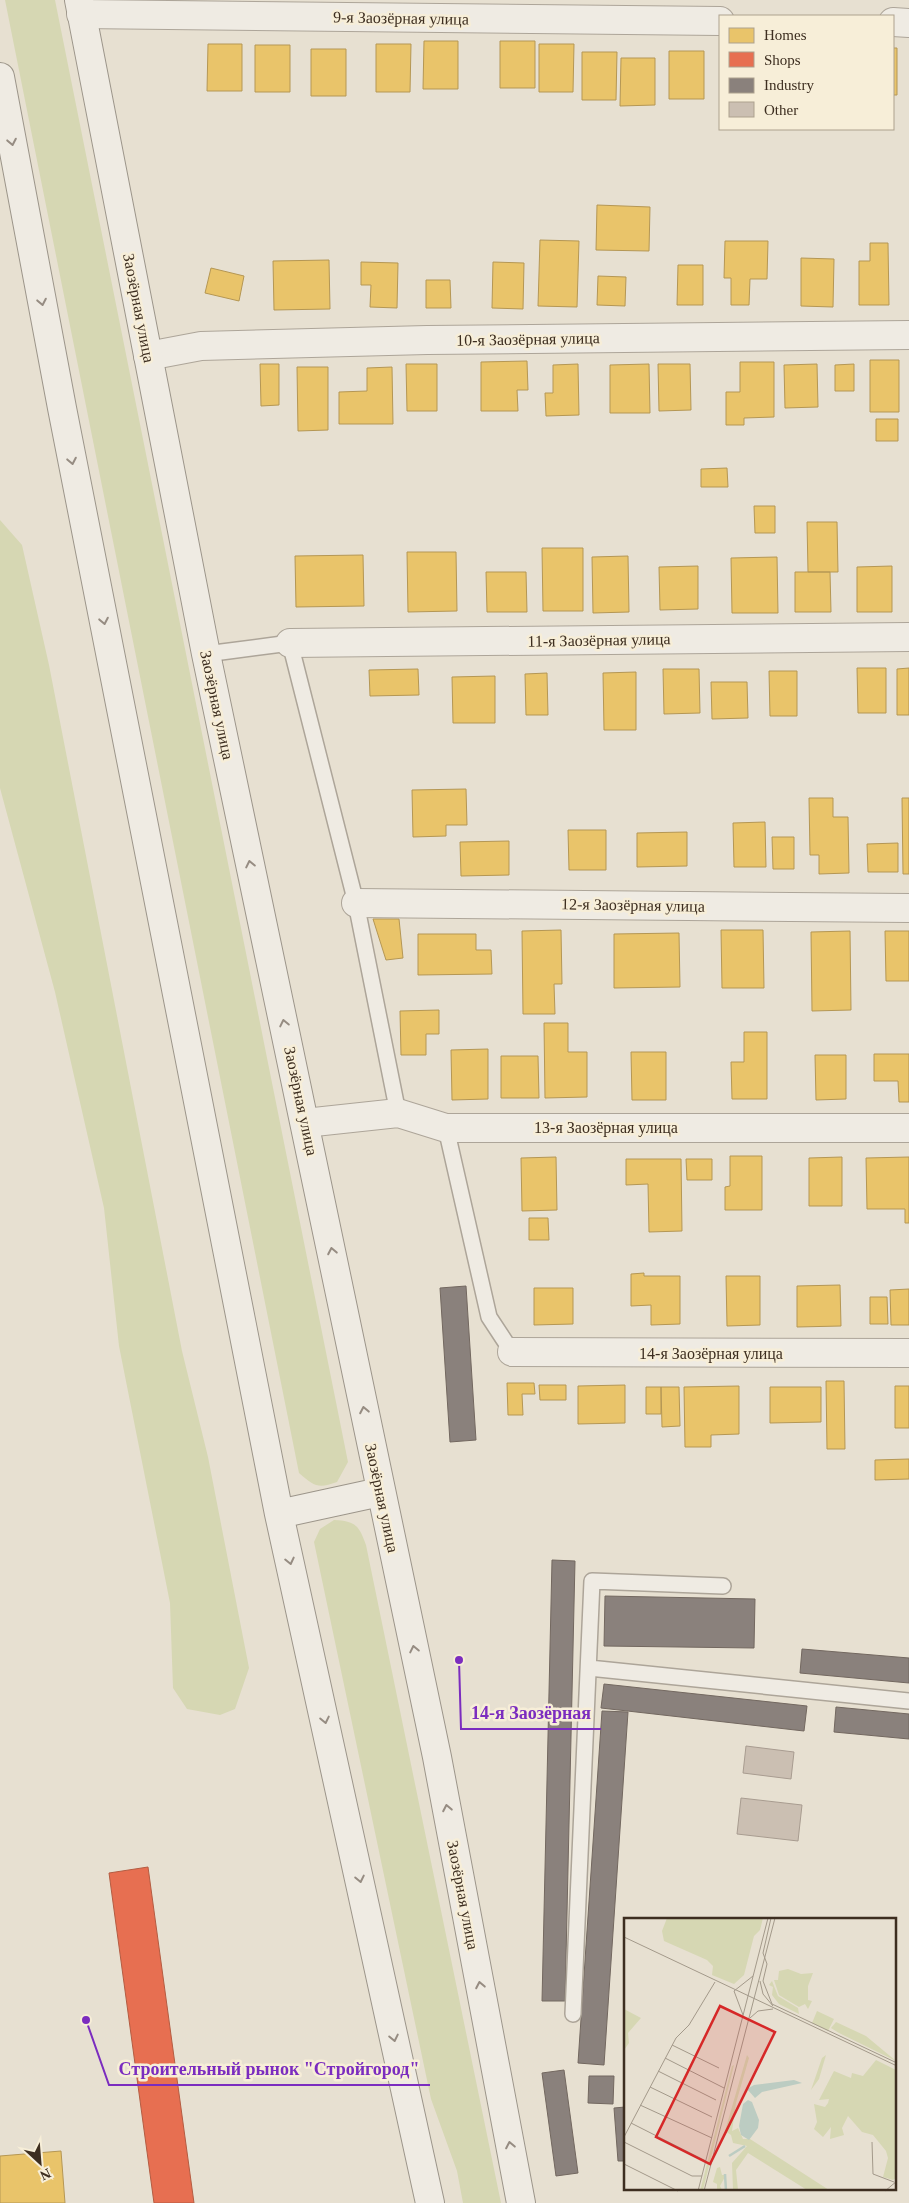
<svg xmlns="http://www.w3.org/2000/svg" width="909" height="2203" viewBox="0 0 909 2203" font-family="Georgia,serif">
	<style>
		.green { fill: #d6d7b3 }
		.homes { fill: #e9c46a; stroke: #b59754 }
		.shops { fill: #e76f51; stroke: #b45c42 }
		.industry { fill: #8a817c; stroke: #736860 }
		.building { fill: #cbbfb2; stroke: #a89c90 }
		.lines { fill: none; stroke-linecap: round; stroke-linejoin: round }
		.lane-casing { stroke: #ada599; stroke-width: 18 }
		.street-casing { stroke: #ada599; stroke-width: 30 }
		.secondary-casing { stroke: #9c958a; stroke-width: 30 }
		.lane { stroke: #efebe3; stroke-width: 15 }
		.street { stroke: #efebe3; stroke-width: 28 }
		.secondary { stroke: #efebe3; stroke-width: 28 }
		.oneway { stroke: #968c82 }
		.labels { text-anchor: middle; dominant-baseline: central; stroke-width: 5; stroke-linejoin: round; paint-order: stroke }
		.street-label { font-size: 16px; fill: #3d2e20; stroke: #f7eed8 }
		.inset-river { fill: none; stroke: #bcccc2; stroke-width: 2.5 }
		.inset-road { fill: none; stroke: #a3998a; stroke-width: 1 }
		.view { fill: #d62828; fill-opacity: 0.15; stroke: #d62828; stroke-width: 2.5 }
		.inset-edge { fill: none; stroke: #3d2e20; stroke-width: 2.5 }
		.leader { fill: none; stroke: #7b2cbf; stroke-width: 2 }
		.callout-dot { fill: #7b2cbf; stroke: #f7eed8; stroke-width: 2 }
		.callout-label { font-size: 18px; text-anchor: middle; font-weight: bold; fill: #7b2cbf; stroke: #f7eed8; stroke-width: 5; stroke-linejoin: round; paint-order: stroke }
	</style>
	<rect width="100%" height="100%" fill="#e7e0d1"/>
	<!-- green -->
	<path class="green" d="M 5,0 L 55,0 L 348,1462 L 337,1482 C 318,1489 314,1486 299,1473 Z
		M 0,520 L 22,545 L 49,665 L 182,1351 L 208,1457 L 249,1668 L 235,1709 L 220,1715 L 187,1709 L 173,1688 L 170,1603 L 119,1346 L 104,1208 L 55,992 L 0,788 Z
		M 334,1520 C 355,1521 359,1525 366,1545 L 501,2203 L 463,2203 L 457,2171 L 431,2099 L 314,1542 L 320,1529 Z"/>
	<!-- homes -->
	<path class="homes" d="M 424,41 L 458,41 L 458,89 L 423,89 Z
		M 500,41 L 535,41 L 535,88 L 500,88 Z
		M 208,44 L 242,44 L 242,91 L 207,91 Z
		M 376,44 L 411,44 L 410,92 L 376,92 Z
		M 539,44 L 574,44 L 573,92 L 539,92 Z
		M 255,45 L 290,45 L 290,92 L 255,92 Z
		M 893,48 L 897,48 L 897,95 L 893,95 Z
		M 311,49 L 346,49 L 346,96 L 311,96 Z
		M 669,51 L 704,51 L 704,99 L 669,99 Z
		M 582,52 L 617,52 L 616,100 L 582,100 Z
		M 621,58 L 655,58 L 655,105 L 620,106 Z
		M 597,205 L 650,207 L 649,251 L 596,250 Z
		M 540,240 L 579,241 L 577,307 L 538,306 Z
		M 725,241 L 768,241 L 767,279 L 750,279 L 749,305 L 731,305 L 731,278 L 724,278 Z
		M 870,243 L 888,243 L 889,305 L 859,305 L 859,261 L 870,261 Z
		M 801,258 L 834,259 L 833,307 L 801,306 Z
		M 329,260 L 330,309 L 274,310 L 273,261 Z
		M 361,262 L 398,263 L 397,308 L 370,307 L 371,285 L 361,285 Z
		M 493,262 L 524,263 L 523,309 L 492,308 Z
		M 678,265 L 703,265 L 703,305 L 677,305 Z
		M 211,268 L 244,276 L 239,301 L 205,293 Z
		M 598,276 L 626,277 L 625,306 L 597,305 Z
		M 426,280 L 450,280 L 451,308 L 426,308 Z
		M 870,360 L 899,360 L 899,412 L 870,412 Z
		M 527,361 L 528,390 L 517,390 L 518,411 L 481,411 L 481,362 Z
		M 740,362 L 774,362 L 774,417 L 744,418 L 744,425 L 726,425 L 726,392 L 740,392 Z
		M 260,364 L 279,364 L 279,405 L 261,406 Z
		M 406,364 L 437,364 L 437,411 L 407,411 Z
		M 578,364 L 579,415 L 546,416 L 545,393 L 553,393 L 553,365 Z
		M 649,364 L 650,413 L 610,413 L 610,365 Z
		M 658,364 L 690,364 L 691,410 L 659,411 Z
		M 817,364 L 818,407 L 785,408 L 784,365 Z
		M 854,364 L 854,391 L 835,391 L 835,365 Z
		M 297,367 L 328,367 L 328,430 L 298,431 Z
		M 392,367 L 393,424 L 339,424 L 339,392 L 367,391 L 367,368 Z
		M 876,419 L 898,419 L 898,441 L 876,441 Z
		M 727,468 L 728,487 L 701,487 L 701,469 Z
		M 754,506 L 775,506 L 775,533 L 755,533 Z
		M 807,522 L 837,522 L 838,572 L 808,572 Z
		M 542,548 L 583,548 L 583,611 L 543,611 Z
		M 407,552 L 456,552 L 457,611 L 408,612 Z
		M 363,555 L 364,606 L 296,607 L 295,556 Z
		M 628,556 L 629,612 L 593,613 L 592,557 Z
		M 777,557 L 778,613 L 732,613 L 731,558 Z
		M 698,566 L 698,609 L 660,610 L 659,567 Z
		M 892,566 L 892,612 L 857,612 L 857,567 Z
		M 486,572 L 526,572 L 527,612 L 487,612 Z
		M 795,572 L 830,572 L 831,612 L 795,612 Z
		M 857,668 L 886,668 L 886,713 L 858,713 Z
		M 909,668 L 909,715 L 897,715 L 897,669 Z
		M 418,669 L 419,695 L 370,696 L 369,670 Z
		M 663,669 L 699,669 L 700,713 L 664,714 Z
		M 769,671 L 797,671 L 797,716 L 770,716 Z
		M 636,672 L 636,730 L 604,730 L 603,673 Z
		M 547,673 L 548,715 L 526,715 L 525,674 Z
		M 495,676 L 495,723 L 453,723 L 452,677 Z
		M 711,682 L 747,682 L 748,718 L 712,719 Z
		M 466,789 L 467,825 L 446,825 L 446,836 L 413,837 L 412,790 Z
		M 809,798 L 833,798 L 833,817 L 848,817 L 849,873 L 819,874 L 819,855 L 810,855 Z
		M 902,798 L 909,798 L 909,874 L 903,874 Z
		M 765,822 L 766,867 L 734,867 L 733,823 Z
		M 568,830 L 606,830 L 606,870 L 569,870 Z
		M 687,832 L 687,866 L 637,867 L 637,833 Z
		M 772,837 L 794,837 L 794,869 L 773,869 Z
		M 509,841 L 509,875 L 461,876 L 460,842 Z
		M 898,843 L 898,872 L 868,872 L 867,844 Z
		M 373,919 L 399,919 L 403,958 L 386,960 Z
		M 561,930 L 562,984 L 554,984 L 555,1014 L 523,1014 L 522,931 Z
		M 721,930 L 763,930 L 764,988 L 722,988 Z
		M 850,931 L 851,1010 L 812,1011 L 811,932 Z
		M 885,931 L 909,931 L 909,981 L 886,981 Z
		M 679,933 L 680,987 L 614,988 L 614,934 Z
		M 418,934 L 476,934 L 476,950 L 491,950 L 492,974 L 418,975 Z
		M 439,1010 L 439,1034 L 426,1034 L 426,1055 L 401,1055 L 400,1011 Z
		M 544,1023 L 568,1023 L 568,1052 L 587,1052 L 587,1097 L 545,1098 Z
		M 744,1032 L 767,1032 L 767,1099 L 732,1099 L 731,1062 L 744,1062 Z
		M 488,1049 L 488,1099 L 452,1100 L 451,1050 Z
		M 631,1052 L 666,1052 L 666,1100 L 632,1100 Z
		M 874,1054 L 909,1054 L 909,1102 L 899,1102 L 898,1081 L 874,1081 Z
		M 815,1055 L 846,1055 L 846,1099 L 816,1100 Z
		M 501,1056 L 538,1056 L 539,1098 L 501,1098 Z
		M 730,1156 L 762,1156 L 762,1210 L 725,1210 L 725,1187 L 730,1186 Z
		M 556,1157 L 557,1210 L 522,1211 L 521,1158 Z
		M 842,1157 L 842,1206 L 809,1206 L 809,1158 Z
		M 909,1157 L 909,1223 L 905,1223 L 905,1209 L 867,1209 L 866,1158 Z
		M 626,1159 L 681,1159 L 682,1231 L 649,1232 L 648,1184 L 626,1185 Z
		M 686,1159 L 712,1159 L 712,1180 L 687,1180 Z
		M 529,1218 L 548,1218 L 549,1240 L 529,1240 Z
		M 644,1273 L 644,1276 L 680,1276 L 680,1324 L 651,1325 L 651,1305 L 631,1306 L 631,1274 Z
		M 726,1276 L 760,1276 L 760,1325 L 727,1326 Z
		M 840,1285 L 841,1326 L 797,1327 L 797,1286 Z
		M 534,1288 L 573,1288 L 573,1324 L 534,1325 Z
		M 909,1289 L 909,1325 L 891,1325 L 890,1290 Z
		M 870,1297 L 887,1297 L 888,1324 L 870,1324 Z
		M 826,1381 L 844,1381 L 845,1449 L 827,1449 Z
		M 507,1383 L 534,1383 L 535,1394 L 522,1394 L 523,1415 L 508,1415 Z
		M 539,1385 L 566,1385 L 566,1400 L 540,1400 Z
		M 625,1385 L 625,1423 L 578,1424 L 578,1386 Z
		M 739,1386 L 739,1434 L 711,1435 L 711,1447 L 685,1447 L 684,1387 Z
		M 895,1386 L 909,1386 L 909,1428 L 895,1428 Z
		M 646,1387 L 661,1387 L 661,1414 L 646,1414 Z
		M 661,1387 L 679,1387 L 680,1426 L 662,1427 Z
		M 770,1387 L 821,1387 L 821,1422 L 770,1423 Z
		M 909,1459 L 909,1479 L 875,1480 L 875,1460 Z
		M 61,2151 L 65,2203 L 0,2203 L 0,2156 Z"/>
	<!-- shops -->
	<path class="shops" d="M 148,1867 L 194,2203 L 154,2203 L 109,1873 Z"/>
	<!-- industry -->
	<path class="industry" d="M 466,1286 L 476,1440 L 450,1442 L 440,1288 Z
		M 552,1560 L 575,1561 L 565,2001 L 542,2001 Z
		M 605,1596 L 755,1599 L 754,1648 L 604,1646 Z
		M 802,1649 L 909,1658 L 909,1683 L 800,1673 Z
		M 604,1684 L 807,1706 L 804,1731 L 601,1708 Z
		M 836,1707 L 909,1714 L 909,1739 L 834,1732 Z
		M 602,1711 L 628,1712 L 604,2065 L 578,2063 Z
		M 564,2070 L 578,2173 L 556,2176 L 542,2073 Z
		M 589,2076 L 614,2076 L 613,2104 L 588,2103 Z
		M 625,2107 L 625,2161 L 618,2161 L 614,2108 Z"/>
	<!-- building -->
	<path class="building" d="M 746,1746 L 794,1752 L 791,1779 L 743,1773 Z
		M 741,1798 L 802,1805 L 798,1841 L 737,1834 Z"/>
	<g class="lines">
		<defs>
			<path id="lane" d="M 206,654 L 290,643 L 356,903 L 398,1113
				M 446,1128 L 489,1317 L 512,1352
				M 589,1668 L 909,1701
				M 573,2014 L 592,1581 L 723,1586"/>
			<path id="street" d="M 81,14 L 720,21
				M 893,22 L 909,23
				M 148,356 L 201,346 L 427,340 L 909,335
				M 290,643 L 909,637
				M 356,903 L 909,908
				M 305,1123 L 398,1113 L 446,1128 L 909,1128
				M 512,1352 L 909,1353"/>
			<path id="secondary" d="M 79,0 L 206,654 L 437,1757 L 521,2203
				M 0,77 L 62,408 L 279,1514 L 430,2203
				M 279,1514 L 380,1492"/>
		</defs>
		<!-- lane casing -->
		<use href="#lane" class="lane-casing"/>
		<!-- street casing -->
		<use href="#street" class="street-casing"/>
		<!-- secondary casing -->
		<use href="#secondary" class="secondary-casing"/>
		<!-- lane -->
		<use href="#lane" class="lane"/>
		<!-- street -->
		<use href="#street" class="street"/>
		<!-- secondary -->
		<use href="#secondary" class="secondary"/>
	</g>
	<!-- one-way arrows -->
	<defs><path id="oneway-chevron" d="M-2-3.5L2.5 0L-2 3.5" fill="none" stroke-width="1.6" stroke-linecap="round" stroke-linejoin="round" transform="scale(1.25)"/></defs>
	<g class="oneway">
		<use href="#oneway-chevron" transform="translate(12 142) rotate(79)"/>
		<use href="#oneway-chevron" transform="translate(42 302) rotate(79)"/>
		<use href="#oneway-chevron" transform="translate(72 461) rotate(79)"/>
		<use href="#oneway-chevron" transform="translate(104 621) rotate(79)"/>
		<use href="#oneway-chevron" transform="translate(250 864) rotate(-102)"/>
		<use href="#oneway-chevron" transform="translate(284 1023) rotate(-102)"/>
		<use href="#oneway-chevron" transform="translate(332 1251) rotate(-101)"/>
		<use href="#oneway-chevron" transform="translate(364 1410) rotate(-101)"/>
		<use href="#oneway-chevron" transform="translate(290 1561) rotate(77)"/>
		<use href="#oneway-chevron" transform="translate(414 1649) rotate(-102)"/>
		<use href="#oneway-chevron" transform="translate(325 1720) rotate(78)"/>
		<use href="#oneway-chevron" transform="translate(447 1808) rotate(-101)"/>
		<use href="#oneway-chevron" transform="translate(360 1879) rotate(78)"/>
		<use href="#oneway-chevron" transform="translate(480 1985) rotate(-101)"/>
		<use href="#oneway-chevron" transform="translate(394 2038) rotate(78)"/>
		<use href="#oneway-chevron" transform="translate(510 2145) rotate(-101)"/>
	</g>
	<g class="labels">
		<!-- street labels -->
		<g class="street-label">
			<text transform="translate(401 18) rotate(1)">9-я Заозёрная улица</text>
			<text transform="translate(139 308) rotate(79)">Заозёрная улица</text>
			<text transform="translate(528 339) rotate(-1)">10-я Заозёрная улица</text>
			<text transform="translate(599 640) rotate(-1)">11-я Заозёрная улица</text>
			<text transform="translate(217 705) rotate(78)">Заозёрная улица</text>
			<text transform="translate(633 905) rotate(1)">12-я Заозёрная улица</text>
			<text transform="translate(301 1101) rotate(78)">Заозёрная улица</text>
			<text x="606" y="1127">13-я Заозёрная улица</text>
			<text x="711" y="1353">14-я Заозёрная улица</text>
			<text transform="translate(382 1498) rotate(78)">Заозёрная улица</text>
			<text transform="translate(463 1895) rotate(79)">Заозёрная улица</text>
		</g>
	</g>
	<!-- overview -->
	<g transform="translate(624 1918)">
		<rect width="272" height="272" fill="#e7e0d1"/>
		<path d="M 43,0 L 139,0 L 136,12 L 130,18 L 120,57 L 110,66 L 88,57 L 89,48 L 83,42 L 40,23 L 38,13 ZM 164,51 L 177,56 L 189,55 L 184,68 L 184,82 L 188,83 L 184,91 L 181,86 L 175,89 L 155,77 L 150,62 L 154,62 L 155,53 ZM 148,63 L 154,78 L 174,90 L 175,96 L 155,86 L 148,77 L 149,69 L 145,67 ZM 0,91 L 17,100 L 4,115 L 5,125 L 0,132 ZM 193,93 L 210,101 L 204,113 L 188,105 ZM 212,104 L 242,118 L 272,143 L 215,115 L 207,110 ZM 123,137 L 125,140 L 112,185 L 108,213 L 114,210 L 119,221 L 126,221 L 205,272 L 183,272 L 124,235 L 112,252 L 114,272 L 109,272 L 108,245 L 123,228 L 109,225 L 107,217 L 101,213 ZM 202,137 L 195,161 L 187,172 L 198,140 ZM 252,142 L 272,152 L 273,259 L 269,262 L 259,259 L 264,240 L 262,233 L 249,217 L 238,214 L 224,198 L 218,210 L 220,217 L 206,221 L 207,209 L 199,219 L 190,211 L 193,204 L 190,186 L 201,189 L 204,185 L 205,181 L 195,182 L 210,153 L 227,160 L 228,155 L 239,158 ZM 110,147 L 79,272 L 76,273 L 108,148 ZM 96,249 L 98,257 L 102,257 L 96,268 L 98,272 L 93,272 L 93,266 L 89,264 L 93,250 Z" fill="#d6d7b3"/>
		<path d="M 170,162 L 178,165 L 138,174 L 131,180 L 123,171 L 130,167 ZM 124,182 L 128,184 L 135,202 L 134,210 L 125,222 L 117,217 L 115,208 L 119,186 Z" fill="#bcccc2"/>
		<path class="inset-river" d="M 105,238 L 121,228M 101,256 L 102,273"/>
		<path class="inset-road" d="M 147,0 L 139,35 L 143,46 L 139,63 L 148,86 L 273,145M 0,19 L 273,148M 136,63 L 139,76 L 149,88M 110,73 L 119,97M 110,73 L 129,58M 126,100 L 134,93 L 149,91M 48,127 L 95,150M 41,140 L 100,170M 34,153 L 92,182M 26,169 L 88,199M 16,187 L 88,220M 7,205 L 82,243M 0,219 L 52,120 L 65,107 L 91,64M 0,224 L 68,258 L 78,258M 248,224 L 249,256 L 270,264M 0,246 L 54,273M 74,273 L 144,0M 80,273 L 151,0M 261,273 L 273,263"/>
		<path class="view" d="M 96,88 L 151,114 L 86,246 L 32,219 Z"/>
		<rect width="272" height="272" class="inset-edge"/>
	</g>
	<!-- callouts -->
	<path class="leader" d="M459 1660L461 1729H601M86 2020L109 2085H430"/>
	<g class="callout-dot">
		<circle cx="459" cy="1660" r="5"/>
		<circle cx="86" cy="2020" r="5"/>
	</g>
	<g class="callout-label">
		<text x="531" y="1719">14-я Заозёрная</text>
		<text x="269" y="2075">Строительный рынок "Стройгород"</text>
	</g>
	<!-- legend -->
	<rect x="719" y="15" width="175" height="115" fill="#f7eed8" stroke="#ada18e"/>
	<rect x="729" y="28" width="25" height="15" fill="#e9c46a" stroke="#ada18e"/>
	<text x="764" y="40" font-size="15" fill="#3d2e20">Homes</text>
	<rect x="729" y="52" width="25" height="15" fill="#e76f51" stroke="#ada18e"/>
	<text x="764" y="65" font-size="15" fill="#3d2e20">Shops</text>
	<rect x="729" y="78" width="25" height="15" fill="#8a817c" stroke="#ada18e"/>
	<text x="764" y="90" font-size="15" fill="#3d2e20">Industry</text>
	<rect x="729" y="102" width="25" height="15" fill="#cbbfb2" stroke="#ada18e"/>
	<text x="764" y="115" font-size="15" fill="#3d2e20">Other</text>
	<!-- north arrow -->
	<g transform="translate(40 2163) rotate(154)" stroke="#f7eed8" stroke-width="4" paint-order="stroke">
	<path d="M0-4L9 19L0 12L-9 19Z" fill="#3d2e20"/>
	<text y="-8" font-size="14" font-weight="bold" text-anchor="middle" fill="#3d2e20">N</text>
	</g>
</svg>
